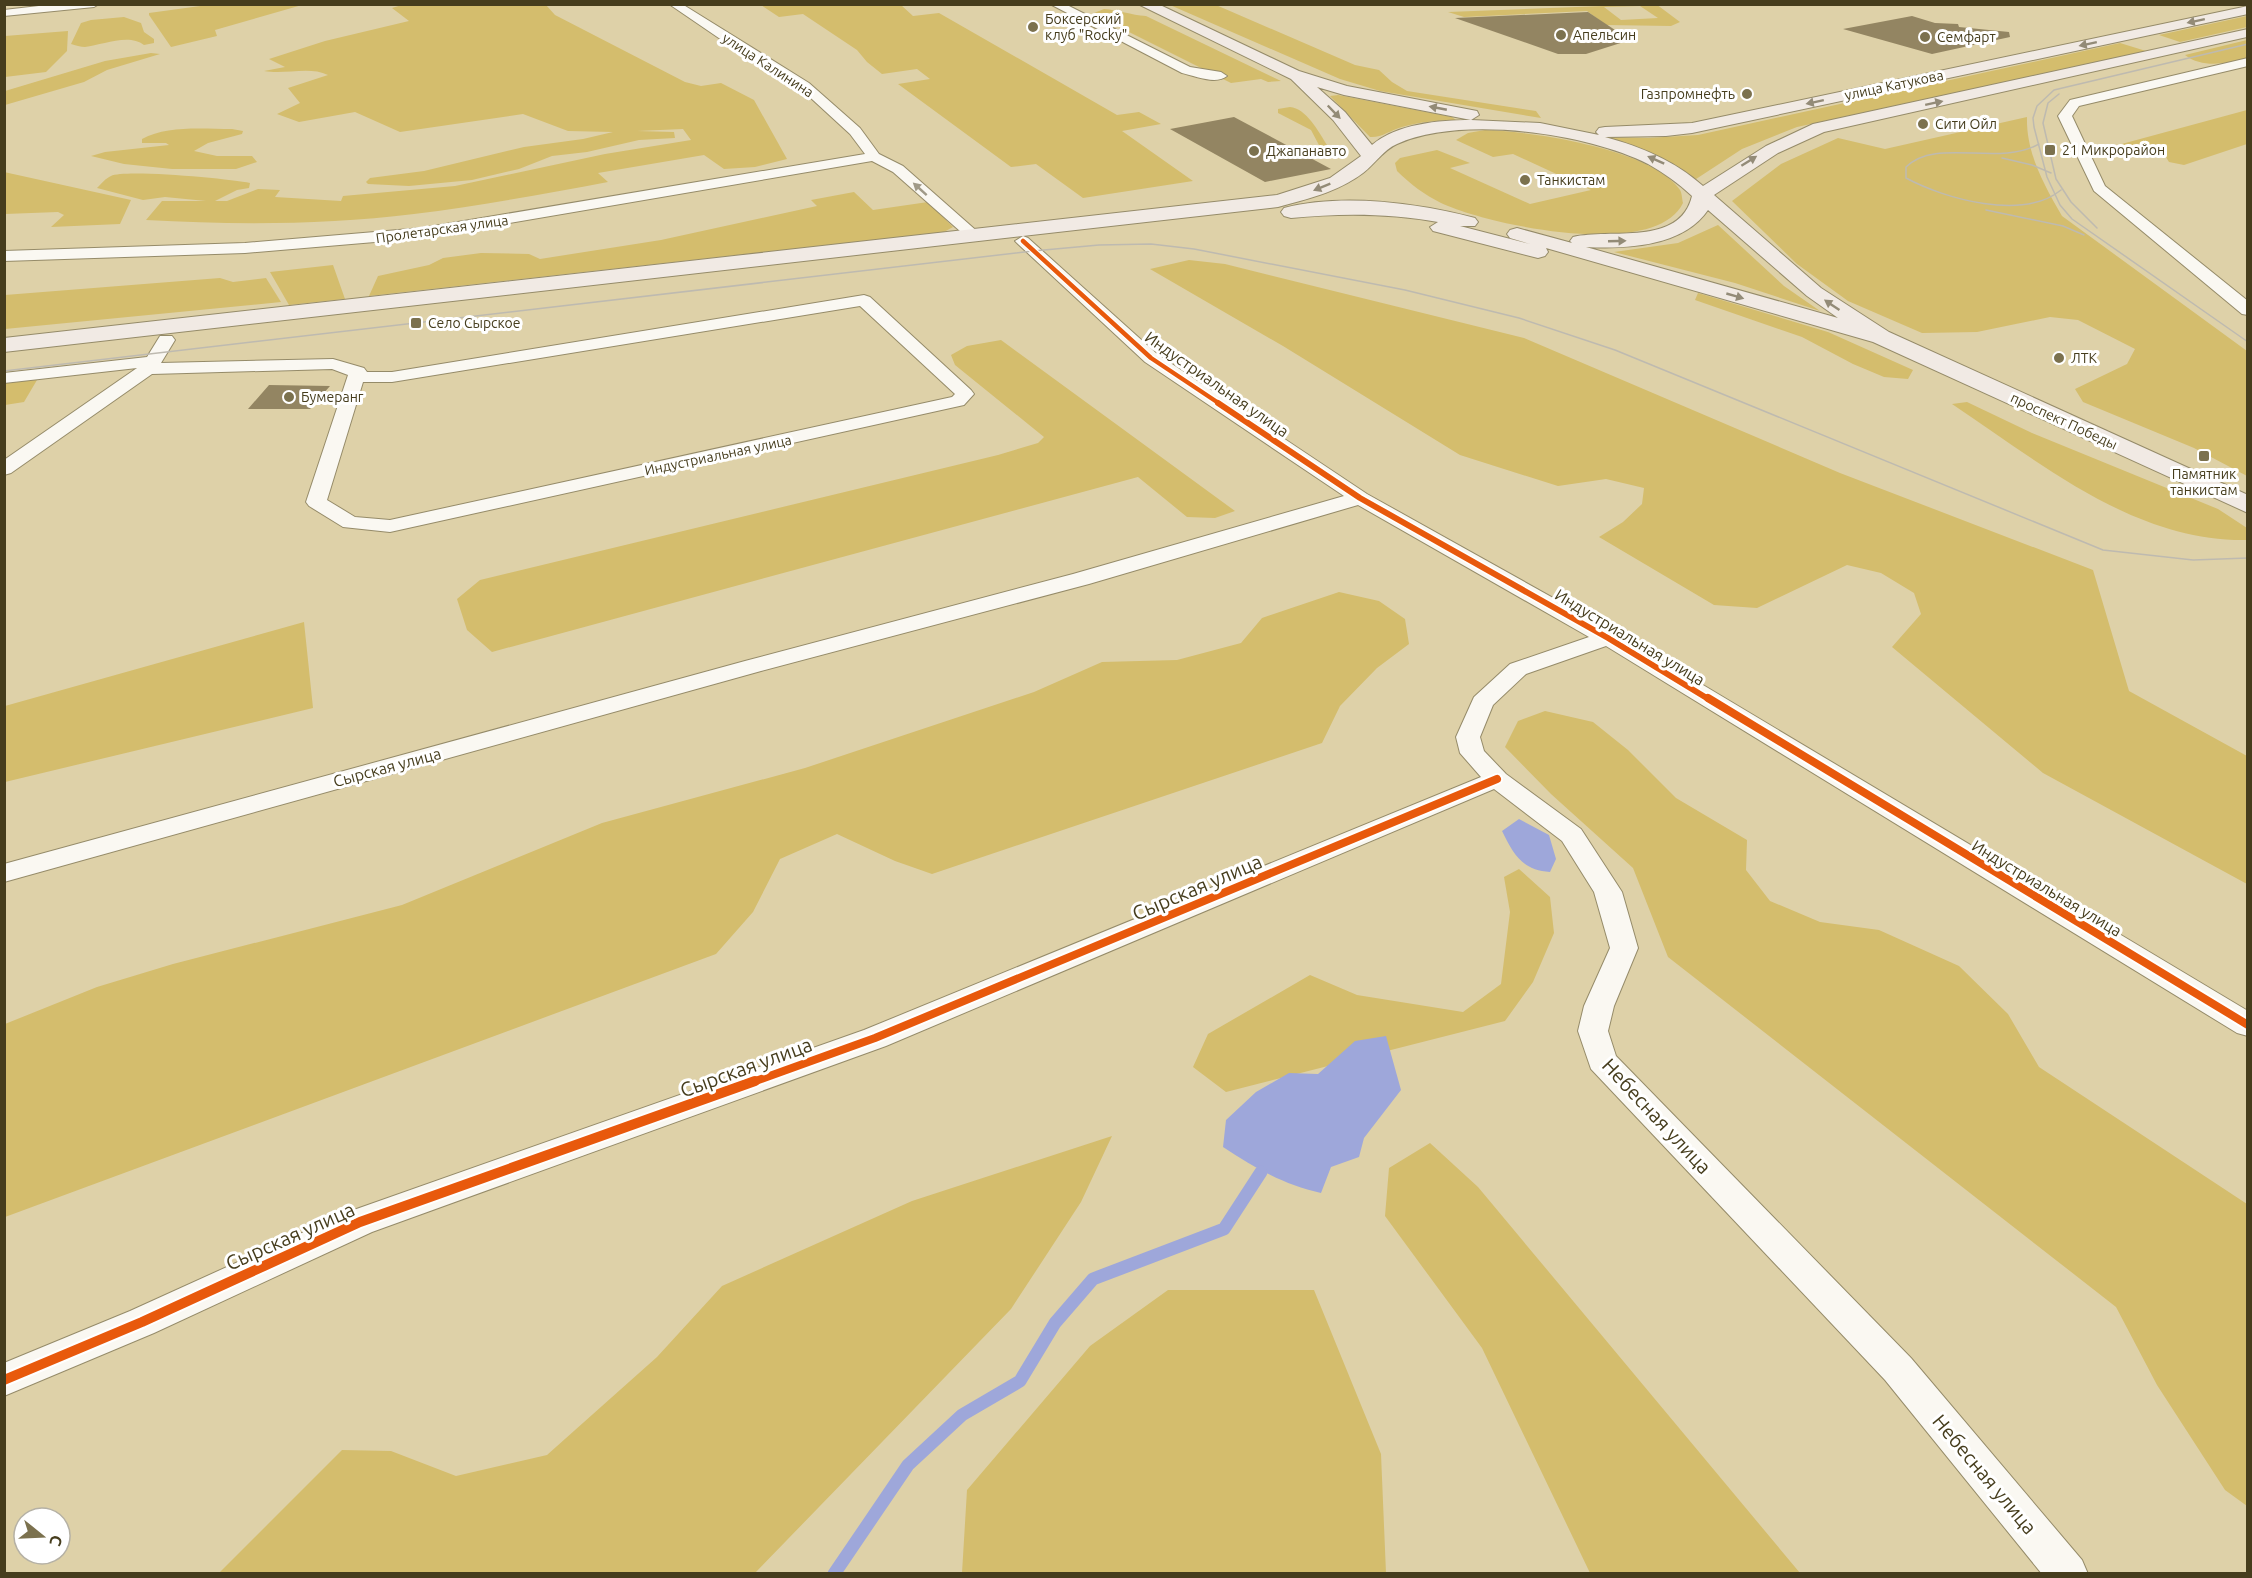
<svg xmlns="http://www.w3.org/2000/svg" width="2252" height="1578" viewBox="0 0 2252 1578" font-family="Ubuntu,sans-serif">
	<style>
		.green { fill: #d4bd6d; fill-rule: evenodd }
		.water { fill: #9ea7da }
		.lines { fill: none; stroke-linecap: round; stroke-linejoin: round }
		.stream { stroke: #9ea7da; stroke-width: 13 }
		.building { fill: #938562 }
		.minor-casing { stroke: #958b69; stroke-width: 2 }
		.secondary-casing { stroke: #958b69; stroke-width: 2 }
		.minor { fill: #faf8f2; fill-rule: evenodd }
		.secondary { fill: #f1eae4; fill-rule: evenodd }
		.tram { stroke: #bebab0; stroke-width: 1.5 }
		.cycleway-far3-casing { stroke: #fff; stroke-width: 7 }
		.cycleway-far2-casing { stroke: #fff; stroke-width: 9 }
		.cycleway-far1-casing { stroke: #fff; stroke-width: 12 }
		.cycleway-casing { stroke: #fff; stroke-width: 14 }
		.cycleway-far3 { stroke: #e8590c; stroke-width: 4.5 }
		.cycleway-far2 { stroke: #e8590c; stroke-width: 6 }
		.cycleway-far1 { stroke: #e8590c; stroke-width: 8 }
		.cycleway { stroke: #e8590c; stroke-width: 10 }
		.oneway { fill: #938b77 }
		.oneway2 { fill: #a09a88 }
		.poi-dot { fill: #7b714e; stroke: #fff; stroke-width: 2 }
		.labels { text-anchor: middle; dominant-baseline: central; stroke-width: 6; stroke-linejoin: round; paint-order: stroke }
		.far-poi-label { font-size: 14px; fill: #463d1d; stroke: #fff; text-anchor: start }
		.far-street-label { font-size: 14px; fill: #463d1d; stroke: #fff }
		.street-label { font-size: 16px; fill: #463d1d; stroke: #fff }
		.near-street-label { font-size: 20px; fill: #463d1d; stroke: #fff }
	</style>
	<rect width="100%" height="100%" fill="#ded1a8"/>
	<!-- green -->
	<path class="green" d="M 215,4 L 302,4 L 302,5 L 215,30 L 217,36 L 171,47 L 149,15 L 149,13 Z
		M 405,4 L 546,5 L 555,15 L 685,82 L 701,86 L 721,83 L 754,100 L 787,159 L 755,167 L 724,169 L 704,155 L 598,173 L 608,182 C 544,194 479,206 414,214 C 325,225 235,225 146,220 L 162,201 L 206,201 L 165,197 L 143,200 L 97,188 C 101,184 106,178 111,176 C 125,169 231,179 250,183 L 249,188 L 237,190 L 215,201 L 227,201 L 258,189 L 280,190 L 275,197 L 341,201 L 343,196 L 455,186 L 605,154 L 691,140 L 683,129 L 637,131 L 674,132 L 675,138 L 639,140 L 587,152 L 552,156 L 519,169 L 472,180 L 409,186 L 368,184 L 366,182 L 370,178 L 424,171 L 524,147 L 583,139 L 613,132 L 568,131 L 523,114 L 400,132 L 355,112 L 299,122 L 277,114 L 300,103 L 288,88 L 328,75 C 309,66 285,75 264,71 L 285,67 L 269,59 L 325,41 L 409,21 L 392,8 Z
		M 1656,4 L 1680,22 L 1671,26 L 1606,25 L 1587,11 L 1464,17 L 1448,12 ZM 1640,6 L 1658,18 L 1621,20 L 1604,7 Z
		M 761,5 L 901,5 L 913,16 L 939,13 L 1117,115 L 1139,112 L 1161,124 L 1122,131 L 1193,181 L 1083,198 L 1036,164 L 1011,167 L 898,84 L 930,79 L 917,69 L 882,74 L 867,62 L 857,50 L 803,14 L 779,17 Z
		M 1170,5 L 1216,5 L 1355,65 L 1379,70 L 1392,82 L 1407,91 L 1536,111 L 1541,118 L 1380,91 L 1340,79 Z
		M 1104,9 C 1118,10 1131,15 1146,16 L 1281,81 L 1268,82 L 1261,79 L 1231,83 L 1115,25 L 1110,16 L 1094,13 Z
		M 2247,16 L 2247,27 L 2180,42 L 2159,35 Z
		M 124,17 L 141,23 L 144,32 L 154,39 L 154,43 L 144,45 C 129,33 102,45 85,47 C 81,47 75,45 71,44 L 81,23 L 91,20 Z
		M 68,31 L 67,51 L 46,72 L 5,77 L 5,36 Z
		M 2247,40 L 2247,59 C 2227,63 2203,69 2185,55 Z
		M 2120,43 L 2146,51 L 1797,127 L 1742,149 L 1693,181 L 1593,137 L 1648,138 L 1698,135 Z
		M 151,53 L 160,54 L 107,70 L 84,82 L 5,105 L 5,91 L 105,61 Z
		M 1338,95 L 1452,117 L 1456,120 C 1438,120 1420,122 1402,127 C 1391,130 1381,138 1370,137 L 1330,96 Z
		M 1290,107 C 1306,108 1319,132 1327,145 L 1320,147 L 1311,130 L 1278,113 L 1278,109 Z
		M 2247,110 L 2247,144 L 2184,165 L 2169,162 L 2162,151 L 2129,149 L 2118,145 Z
		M 2027,117 C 2026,153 2044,185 2062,216 L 2247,351 L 2247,476 L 2194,448 L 2083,402 L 2075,389 L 2127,364 L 2135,349 L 2078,320 L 2050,317 L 1977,332 L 1922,333 L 1848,301 L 1797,264 L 1732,201 L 1781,164 L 1838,138 L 1885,149 Z
		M 232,129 L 243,131 L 242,134 L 208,143 L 194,151 L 217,156 L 252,156 L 257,162 L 236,169 L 172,169 L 124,164 L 91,156 L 105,152 L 169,145 L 166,143 L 142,143 L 142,139 C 167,125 203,129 232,129 Z
		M 1485,130 C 1529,131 1654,149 1680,190 C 1682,193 1682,199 1683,203 C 1655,261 1488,225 1441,203 C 1425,195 1410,184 1397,171 L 1395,163 L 1400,158 L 1437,150 L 1470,163 L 1450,168 L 1530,204 L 1591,190 L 1513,154 L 1493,157 L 1456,140 L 1468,133 Z
		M 4,172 L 131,200 L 120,224 L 51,227 L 64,215 L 58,212 L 5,214 Z
		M 854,192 L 873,210 L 928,202 L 953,227 L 944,232 L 369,296 L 378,276 L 429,265 L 443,258 L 481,253 L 529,254 L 540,259 L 661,240 L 817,206 L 811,200 Z
		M 1718,225 L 1784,286 L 1820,311 L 1735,283 L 1614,252 L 1678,243 Z
		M 1189,260 L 1225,264 L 1524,338 L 1840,473 L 2093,570 L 2129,691 L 2247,756 L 2247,884 L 2043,773 L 1892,647 L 1921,614 L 1914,593 L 1881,573 L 1847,565 L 1757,608 L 1714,605 L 1599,537 L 1623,522 L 1642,504 L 1644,488 L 1606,479 L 1558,486 L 1460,455 L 1283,346 L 1150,269 Z
		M 333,265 L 345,299 L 289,305 L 270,272 Z
		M 220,278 L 233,282 L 266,278 L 281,302 L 5,329 L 5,295 Z
		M 1698,293 L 1828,332 L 1913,370 L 1908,379 L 1884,377 L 1853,364 L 1802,337 L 1695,300 Z
		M 1001,340 L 1235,511 L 1215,518 L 1187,517 L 1138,477 L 492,652 L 467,630 L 457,599 L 480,580 L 998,455 L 1038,443 L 1044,437 L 955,365 L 951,355 L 967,346 Z
		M 37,380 L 24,402 L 5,405 L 5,382 Z
		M 1967,402 L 2032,433 L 2218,509 L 2247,528 L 2247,540 C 2134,542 2041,463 1952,404 Z
		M 1339,592 L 1379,601 L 1405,619 L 1409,644 L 1377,668 L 1340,706 L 1322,743 L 932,874 L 895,861 L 837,834 L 780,859 L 753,912 L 716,954 L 5,1217 L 5,1024 L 97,987 L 173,964 L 402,905 L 602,823 L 805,768 L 1034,692 L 1102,662 L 1177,660 L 1241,643 L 1262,618 Z
		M 304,622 L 313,708 L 5,782 L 5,706 Z
		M 1545,711 L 1593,722 L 1628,750 L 1676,798 L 1747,840 L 1746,870 L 1770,901 L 1820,922 L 1879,930 L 1959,966 L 2008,1014 L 2039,1067 L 2247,1204 L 2247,1506 L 2225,1490 L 2157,1385 L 2116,1307 L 1668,957 L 1633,868 L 1551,794 L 1505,747 L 1518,721 Z
		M 1519,869 L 1550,897 L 1554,933 L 1533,982 L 1505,1021 L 1226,1092 L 1193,1067 L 1208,1034 L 1310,975 L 1357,995 L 1463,1012 L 1501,984 L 1510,912 L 1504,877 Z
		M 1112,1136 L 1081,1202 L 1011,1309 L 755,1573 L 219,1573 L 342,1450 L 391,1451 L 456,1476 L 547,1455 L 657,1357 L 722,1286 L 912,1201 Z
		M 1430,1143 L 1478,1187 L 1800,1573 L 1590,1573 L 1482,1348 L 1385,1216 L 1389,1168 Z
		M 1168,1290 L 1314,1290 L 1381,1454 L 1386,1573 L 962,1573 L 967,1490 L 1090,1346 Z"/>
	<!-- water -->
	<path class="water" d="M 1519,819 L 1549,835 L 1556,859 L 1550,872 C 1522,870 1514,855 1502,831 Z
		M 1386,1036 L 1401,1090 L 1364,1138 L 1359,1157 L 1331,1167 L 1321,1193 C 1284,1185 1255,1168 1223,1147 L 1226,1120 L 1256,1092 L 1289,1073 L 1318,1074 L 1355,1041 Z"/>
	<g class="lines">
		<!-- stream -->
		<path class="stream" d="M 834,1574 L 908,1465 L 962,1415 L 1020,1381 L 1055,1323 L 1093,1279 L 1224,1229 L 1261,1172"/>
	</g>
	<!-- building -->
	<path class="building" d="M 1588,12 L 1630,40 L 1586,54 L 1558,54 L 1455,18 Z
		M 1912,16 L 1935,23 L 1958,24 L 1959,27 L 2009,32 L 2010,37 L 1932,54 L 1843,29 Z
		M 1234,117 L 1331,169 L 1265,182 L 1170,129 Z
		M 269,385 L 330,386 L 310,409 L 248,409 Z"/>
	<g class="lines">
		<defs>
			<path id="minor" d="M 56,4 L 99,4 L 94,7 L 4,16 L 4,10 Z
				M 669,4 L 682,4 L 809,83 L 860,128 L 879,154 L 903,166 L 979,233 L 982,236 L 979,239 L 969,239 L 893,172 L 872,161 L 422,238 L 245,253 L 4,261 L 4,251 L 245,243 L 422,228 L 865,154 L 850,134 L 801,89 L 732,47 Z
				M 1050,4 L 1065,4 L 1190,67 L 1221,72 L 1227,76 C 1216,85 1195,76 1182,73 Z
				M 2248,58 L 2248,66 L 2079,106 L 2072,116 L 2105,186 L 2248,301 L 2248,315 L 2242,314 L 2094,191 L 2058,116 L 2070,100 Z
				M 1023,236 L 1028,238 L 1157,354 L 1367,494 L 1616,633 L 2248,1011 L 2248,1036 L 2237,1033 L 1606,646 L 1526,674 L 1493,705 L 1480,737 L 1484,751 L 1506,774 L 1581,829 L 1622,892 L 1638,948 L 1614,1006 L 1608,1031 L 1616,1056 L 1911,1358 L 2082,1560 L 2088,1574 L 2042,1574 L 1885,1380 L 1591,1069 L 1578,1031 L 1584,1006 L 1610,948 L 1594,892 L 1562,841 L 1494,789 L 886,1046 L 372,1232 L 154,1333 L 4,1396 L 4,1363 L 130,1311 L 348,1212 L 864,1030 L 1481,777 L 1460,753 L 1456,737 L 1474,697 L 1510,664 L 1589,637 L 1358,505 L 1089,584 L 761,671 L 4,882 L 4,864 L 745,661 L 1073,574 L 1344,496 L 1145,362 L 1018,244 L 1015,241 Z
				M 864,295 L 870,297 L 971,390 L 974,394 L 964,405 L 390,532 L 343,527 L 309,506 L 306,502 L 348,375 L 332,369 L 152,374 L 11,473 L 4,475 L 4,460 L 137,368 L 4,383 L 4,373 L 147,357 L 160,336 L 172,336 L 175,340 L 161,363 L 333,359 L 364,368 L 367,372 L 392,372 ZM 860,306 L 955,394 L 952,397 L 390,520 L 355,517 L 327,500 L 363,382 L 392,382 Z"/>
			<path id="secondary" d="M 1138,4 L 1158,4 L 1299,71 L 1347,86 L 1477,111 L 1479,115 L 1471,120 L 1540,123 L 1599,135 L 1596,132 L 1599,128 L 1605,127 L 1692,123 L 2248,6 L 2248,14 L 1692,133 L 1666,136 L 1605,137 C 1642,147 1675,161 1703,186 L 1766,146 L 1813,124 L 2248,29 L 2247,37 L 1824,132 L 1778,153 L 1714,195 L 1821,288 L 1889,332 L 2248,495 L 2248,513 L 1873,342 L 1546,248 L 1548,252 L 1545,256 L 1538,258 L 1433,231 L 1430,227 L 1438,222 C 1388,213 1341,213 1291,218 L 1284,216 L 1281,212 L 1284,208 C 1343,193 1417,203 1475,218 L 1478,222 L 1475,226 L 1460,226 L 1530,244 L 1510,238 L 1507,234 L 1510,230 L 1517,228 L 1572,243 L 1570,241 L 1573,237 C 1610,228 1680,247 1692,196 C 1678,183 1664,173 1648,164 C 1587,133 1461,115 1397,144 C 1383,150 1375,164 1363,173 C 1338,192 1307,199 1278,207 L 4,352 L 4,338 L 1277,195 L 1330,178 L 1361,156 L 1333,120 L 1291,79 ZM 1317,87 L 1344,95 L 1471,120 C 1439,120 1396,124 1372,145 L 1345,112 ZM 1708,210 L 1807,296 L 1838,318 L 1586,247 C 1626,249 1683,247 1708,210 Z"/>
		</defs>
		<!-- minor casing -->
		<use href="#minor" class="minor-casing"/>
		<!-- secondary casing -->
		<use href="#secondary" class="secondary-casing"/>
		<!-- minor -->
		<use href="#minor" class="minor"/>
		<!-- secondary -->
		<use href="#secondary" class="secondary"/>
		<!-- tram -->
		<path class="tram" d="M 2248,44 L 2054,90 L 2037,106 L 2033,118 L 2034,127 L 2047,177 L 2060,205 L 2072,219 L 2248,342
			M 2059,94 L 2048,103 L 2043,123 L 2056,179 L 2071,202 L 2097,228
			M 2039,144 C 1998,167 1936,137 1906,167 L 1906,178 C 1945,199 2023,221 2061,190
			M 2002,158 L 2032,165 L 2051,173
			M 1986,210 L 2063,226 L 2084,235
			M 4,371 L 1033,251 L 1099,245 L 1151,244 L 1194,249 L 1405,290 L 1519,318 L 1615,350 L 2103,550 L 2193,560 L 2248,558"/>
		<defs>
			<path id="cycleway-far3" d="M 1023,241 L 1151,358 L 1220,404"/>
			<path id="cycleway-far2" d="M 1218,403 L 1360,498 L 1608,638 L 1710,700"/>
			<path id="cycleway-far1" d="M 1708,698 L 2248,1025
				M 750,1083 L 875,1038 L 1497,779"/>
			<path id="cycleway" d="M 4,1380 L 142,1322 L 360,1222 L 755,1081"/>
		</defs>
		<!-- cycleway-far3 casing -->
		<use href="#cycleway-far3" class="cycleway-far3-casing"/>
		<!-- cycleway-far2 casing -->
		<use href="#cycleway-far2" class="cycleway-far2-casing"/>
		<!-- cycleway-far1 casing -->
		<use href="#cycleway-far1" class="cycleway-far1-casing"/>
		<!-- cycleway casing -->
		<use href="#cycleway" class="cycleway-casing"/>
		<!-- cycleway-far3 -->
		<use href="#cycleway-far3" class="cycleway-far3"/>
		<!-- cycleway-far2 -->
		<use href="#cycleway-far2" class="cycleway-far2"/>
		<!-- cycleway-far1 -->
		<use href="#cycleway-far1" class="cycleway-far1"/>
		<!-- cycleway -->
		<use href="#cycleway" class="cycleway"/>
	</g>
	<!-- one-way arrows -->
	<defs><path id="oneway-solid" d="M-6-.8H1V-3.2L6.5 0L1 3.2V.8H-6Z" transform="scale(1.5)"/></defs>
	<g class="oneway">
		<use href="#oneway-solid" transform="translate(2196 21) rotate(168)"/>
		<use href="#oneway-solid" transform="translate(2088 44) rotate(168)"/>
		<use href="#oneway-solid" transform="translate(1815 102) rotate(168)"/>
		<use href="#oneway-solid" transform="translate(1934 103) rotate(-12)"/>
		<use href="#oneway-solid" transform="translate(1438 108) rotate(-169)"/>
		<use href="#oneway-solid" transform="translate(1334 112) rotate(46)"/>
		<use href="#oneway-solid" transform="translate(1656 160) rotate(-156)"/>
		<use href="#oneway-solid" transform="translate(1749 161) rotate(-32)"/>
		<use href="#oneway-solid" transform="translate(1322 187) rotate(158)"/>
		<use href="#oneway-solid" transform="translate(1617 241) rotate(-2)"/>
		<use href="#oneway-solid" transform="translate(1735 296) rotate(16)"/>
		<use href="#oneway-solid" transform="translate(1832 305) rotate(-146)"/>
	</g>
	<use class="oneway2" href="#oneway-solid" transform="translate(920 189) rotate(-138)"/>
	<!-- markers -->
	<g class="poi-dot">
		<circle cx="1033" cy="27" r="6"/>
		<circle cx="1561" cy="35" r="6"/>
		<circle cx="1925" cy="37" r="6"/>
		<circle cx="1747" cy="94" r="6"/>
		<circle cx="1923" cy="124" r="6"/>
		<rect x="2044" y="144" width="12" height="12" rx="3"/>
		<circle cx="1254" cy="151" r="6"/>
		<circle cx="1525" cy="180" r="6"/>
		<rect x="410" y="317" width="12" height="12" rx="3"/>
		<circle cx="2059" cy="358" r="6"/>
		<circle cx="289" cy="397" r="6"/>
		<rect x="2198" y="450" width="12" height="12" rx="3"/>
	</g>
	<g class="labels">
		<!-- far-poi labels -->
		<g class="far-poi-label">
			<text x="1045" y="19">Боксерский<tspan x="1045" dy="16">клуб "Rocky"</tspan></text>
			<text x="1573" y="35">Апельсин</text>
			<text x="1937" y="37">Семфарт</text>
			<text x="1735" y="94" text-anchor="end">Газпромнефть</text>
			<text x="1935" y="124">Сити Ойл</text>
			<text x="2062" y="150">21 Микрорайон</text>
			<text x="1266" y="151">Джапанавто</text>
			<text x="1537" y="180">Танкистам</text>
			<text x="428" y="323">Село Сырское</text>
			<text x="2071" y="358">ЛТК</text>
			<text x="301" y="397">Бумеранг</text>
			<text x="2204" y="474" text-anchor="middle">Памятник<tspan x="2204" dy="16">танкистам</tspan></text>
		</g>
		<!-- far-street labels -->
		<g class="far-street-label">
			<text transform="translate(768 65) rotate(33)">улица Калинина</text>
			<text transform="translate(1894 85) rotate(-12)">улица Катукова</text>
			<text transform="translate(442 229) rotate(-8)">Пролетарская улица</text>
			<text transform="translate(2064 421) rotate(25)">проспект Победы</text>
			<text transform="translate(718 455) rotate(-12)">Индустриальная улица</text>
		</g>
		<!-- street labels -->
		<g class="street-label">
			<text transform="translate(1217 384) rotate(35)">Индустриальная улица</text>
			<text transform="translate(1630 637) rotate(31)">Индустриальная улица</text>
			<text transform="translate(387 767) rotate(-15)">Сырская улица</text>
			<text transform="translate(2047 888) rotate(31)">Индустриальная улица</text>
		</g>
		<!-- near-street labels -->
		<g class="near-street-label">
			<text transform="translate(1197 887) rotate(-23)">Сырская улица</text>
			<text transform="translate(746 1067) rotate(-20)">Сырская улица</text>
			<text transform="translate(1657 1116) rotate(47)">Небесная улица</text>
			<text transform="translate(290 1236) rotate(-24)">Сырская улица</text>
			<text transform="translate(1985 1474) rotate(50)">Небесная улица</text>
		</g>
	</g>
	<!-- border -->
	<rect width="2252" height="1578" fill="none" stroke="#463d1d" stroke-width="12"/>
	<!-- north arrow -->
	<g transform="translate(42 1536) rotate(108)"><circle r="28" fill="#ffffff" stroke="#b5b1a5" stroke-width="1.5"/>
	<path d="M0-4.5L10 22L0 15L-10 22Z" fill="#7b714e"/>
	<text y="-9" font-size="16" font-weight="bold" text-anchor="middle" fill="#463d1d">С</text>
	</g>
</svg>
